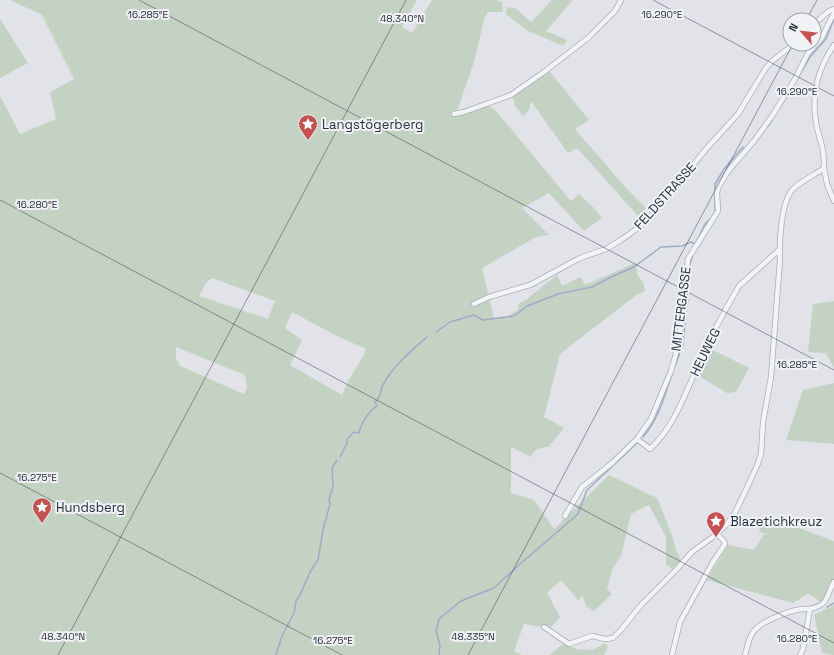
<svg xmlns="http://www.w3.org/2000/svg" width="834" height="655" viewBox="0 0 834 655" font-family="'Space Grotesk',sans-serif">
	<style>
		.green { fill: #c4d2c3; fill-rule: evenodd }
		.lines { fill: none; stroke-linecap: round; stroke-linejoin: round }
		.stream { stroke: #9fabc5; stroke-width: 1.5 }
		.street-casing { stroke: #aaadb5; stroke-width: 6 }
		.street { stroke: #f3f4f7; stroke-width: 4.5 }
		.ticks { fill: none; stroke: #2b2f3f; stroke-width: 1; stroke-opacity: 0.45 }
		.labels { text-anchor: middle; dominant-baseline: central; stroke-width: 4; stroke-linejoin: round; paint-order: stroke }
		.poi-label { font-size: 13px; fill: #2b2f3f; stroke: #f0f2f6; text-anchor: start }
		.street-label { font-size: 13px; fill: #2b2f3f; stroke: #f0f2f6 }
		.ticks-label { font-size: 10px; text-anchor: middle; fill: #2b2f3f; stroke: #f0f2f6; stroke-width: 4; stroke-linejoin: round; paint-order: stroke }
	</style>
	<rect width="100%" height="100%" fill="#e1e3e8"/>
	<!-- green -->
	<path class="green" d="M 10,0 L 417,0 L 402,27 L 412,33 L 432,0 L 496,0 L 502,2 L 503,12 L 488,12 L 484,19 L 475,59 L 457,111 L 468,110 L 486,103 L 497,112 L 571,201 L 579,194 L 593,207 L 602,218 L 584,231 L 549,193 L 522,208 L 549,235 L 536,237 L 482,268 L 494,318 L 508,316 L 519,309 L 518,304 L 527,299 L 557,275 L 562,286 L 581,277 L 585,285 L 635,263 L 638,276 L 643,282 L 645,291 L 635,296 L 560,354 L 544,417 L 564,428 L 548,447 C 539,448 535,448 531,457 L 511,447 L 511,493 L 534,500 L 554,529 L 609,475 L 657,498 L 672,535 L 676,550 L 681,560 L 672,569 L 666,564 L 666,537 L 649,505 L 631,514 L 621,556 L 612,570 L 607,589 L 612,594 L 594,611 L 586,606 L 583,596 L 578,600 L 561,580 L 547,593 L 560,617 L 550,628 L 524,624 L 514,651 L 522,655 L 0,655 L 0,96 L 20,134 L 56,119 L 50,92 L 74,79 L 42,15 ZM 212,278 L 275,301 L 268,319 L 199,296 L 206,283 ZM 292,312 L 337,336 L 366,349 L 364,354 L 364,355 L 348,381 L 342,395 L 290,365 L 302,340 L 285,328 ZM 176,347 L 245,375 L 247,388 L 244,394 L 180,366 L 176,358 Z
		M 552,0 L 573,0 L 546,31 L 567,40 L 563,46 L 526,30 L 506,14 L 507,7 L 515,8 L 531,22 Z
		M 0,19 L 28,63 L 0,78 Z
		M 546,67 L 589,120 L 575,129 L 626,188 L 646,208 L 638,216 L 577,148 L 568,153 L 531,101 L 529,110 L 523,116 L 515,106 L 513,97 Z
		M 834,301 L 834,368 L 826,353 L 808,352 L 813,304 Z
		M 711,349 L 749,368 L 736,392 L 727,393 L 699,376 L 705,358 Z
		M 834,383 L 834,444 L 786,440 L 803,390 Z
		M 763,517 L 801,521 L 799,528 L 834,541 L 834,578 L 821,602 L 808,594 L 793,603 L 707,580 L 728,545 L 754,550 L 764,534 L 772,535 L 759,532 Z
		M 834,605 L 834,655 L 822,653 L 814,615 Z
		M 564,643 L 576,649 L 593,650 L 605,643 L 608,647 L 604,655 L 550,655 Z"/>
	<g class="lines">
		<!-- stream -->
		<path class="stream" d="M 781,106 L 810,57 L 826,39 L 834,19
			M 768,126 L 772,120
			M 690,264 L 693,255
			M 436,332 L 450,322 L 474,315 L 483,320 L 514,316 L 527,306 L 558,294 L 592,287 L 611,277 L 634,267 L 661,247 L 682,246 L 691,242 L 695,244 L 705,224 L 712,217 L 715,211 L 715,184 L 724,169 L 743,147
			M 674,368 L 683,345 L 687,305 L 689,299 L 687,295 L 688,288
			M 643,437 C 658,420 665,395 672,374
			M 340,457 L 347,443 L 347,439 L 354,432 L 359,433 C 360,425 369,411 377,406 L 375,402 C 383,395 379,390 384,383 C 395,364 411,351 427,337
			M 827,607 L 834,603
			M 276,655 L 282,636 L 294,613 L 296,601 L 300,595 L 310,572 L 318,560 L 323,530 L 330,504 L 329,499 L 333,487 L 332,468 L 337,460
			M 439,655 L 440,645 L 436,631 L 439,619 L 461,601 L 494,588 L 520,564 L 578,514 L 587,490 L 637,443"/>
		<defs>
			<path id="street" d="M 814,24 L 829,11 L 834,9
				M 454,114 L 464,112 L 511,95 L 544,72 L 588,38 L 615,11 L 621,0
				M 824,168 L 827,184 L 834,201
				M 474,304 L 489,297 L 530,285 L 580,258 L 606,249 L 621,240 L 635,230 L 650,217 L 707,148 L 738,114 L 766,68 L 772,61 L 794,44
				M 637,439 L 650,449 C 676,425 685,392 700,362 C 710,338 722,315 735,293 L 739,286 L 779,250
				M 565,516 L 582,487 L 612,463 L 637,439 L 651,419 L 671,371 L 679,343 L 688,259 L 718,211 L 717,192 L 719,186 L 729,170 L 754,141 L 772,116 L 795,79 L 808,53 L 821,39 L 834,13
				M 544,627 L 569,644 L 592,636 L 605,639 L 613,638 L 621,630 L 641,605 L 675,571 L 692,552 L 717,534 L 727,524 L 735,513 L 757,466 L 761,454 L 763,422 L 771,377 L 780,260 C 779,243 781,201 793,189 C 800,182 816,174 824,168 C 824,161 824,153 822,146 C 820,138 817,130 816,122 C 811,93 818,69 834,45
				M 672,655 L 680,622 L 713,562 L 725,544 L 724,541 L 717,534
				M 745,655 C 747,649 748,640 752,634 C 759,621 796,607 810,609
				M 800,655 L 803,649 L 810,609 C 830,604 825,597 834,582"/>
		</defs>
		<!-- street casing -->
		<use href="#street" class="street-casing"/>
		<!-- street -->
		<use href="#street" class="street"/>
	</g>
	<!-- ticks -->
	<path class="ticks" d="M 139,0 L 834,370M 653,0 L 834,96M 806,20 L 817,0M 0,200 L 834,643M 0,473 L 342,655M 58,655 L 406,0M 468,655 L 793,44"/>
	<!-- icons -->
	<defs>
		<symbol id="sight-pin" viewBox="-11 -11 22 30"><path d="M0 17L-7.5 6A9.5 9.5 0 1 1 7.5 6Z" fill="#c35250" stroke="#f0f2f6"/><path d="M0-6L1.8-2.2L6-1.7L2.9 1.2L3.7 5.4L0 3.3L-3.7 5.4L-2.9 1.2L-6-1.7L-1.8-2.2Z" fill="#fff"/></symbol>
	</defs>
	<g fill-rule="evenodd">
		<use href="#sight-pin" x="297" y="113" width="22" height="30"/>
		<use href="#sight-pin" x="31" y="496" width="22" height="30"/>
		<use href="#sight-pin" x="705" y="510" width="22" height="30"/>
	</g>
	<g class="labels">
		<!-- poi labels -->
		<g class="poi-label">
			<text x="322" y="124">Langstögerberg</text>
			<text x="56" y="507">Hundsberg</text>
			<text x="730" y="521">Blazetichkreuz</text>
		</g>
		<!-- street labels -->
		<g class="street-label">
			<text transform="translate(665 196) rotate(-48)">FELDSTRASSE</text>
			<text transform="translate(681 309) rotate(-83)">MITTERGASSE</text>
			<text transform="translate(705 352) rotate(-64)">HEUWEG</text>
		</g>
	</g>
	<g class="ticks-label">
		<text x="148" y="18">16.285°E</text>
		<text x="662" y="18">16.290°E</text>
		<text x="402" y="22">48.340°N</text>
		<text x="797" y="95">16.290°E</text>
		<text x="37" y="208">16.280°E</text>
		<text x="797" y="368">16.285°E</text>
		<text x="37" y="481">16.275°E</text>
		<text x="63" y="640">48.340°N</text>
		<text x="473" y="640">48.335°N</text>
		<text x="797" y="642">16.280°E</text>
		<text x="333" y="644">16.275°E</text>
	</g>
	<!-- north arrow -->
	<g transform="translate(802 32) rotate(298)"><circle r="19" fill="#f0f2f6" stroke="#a1a4ad"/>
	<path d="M0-3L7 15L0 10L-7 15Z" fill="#c35250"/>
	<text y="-6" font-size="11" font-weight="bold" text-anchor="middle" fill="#2b2f3f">N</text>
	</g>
</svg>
